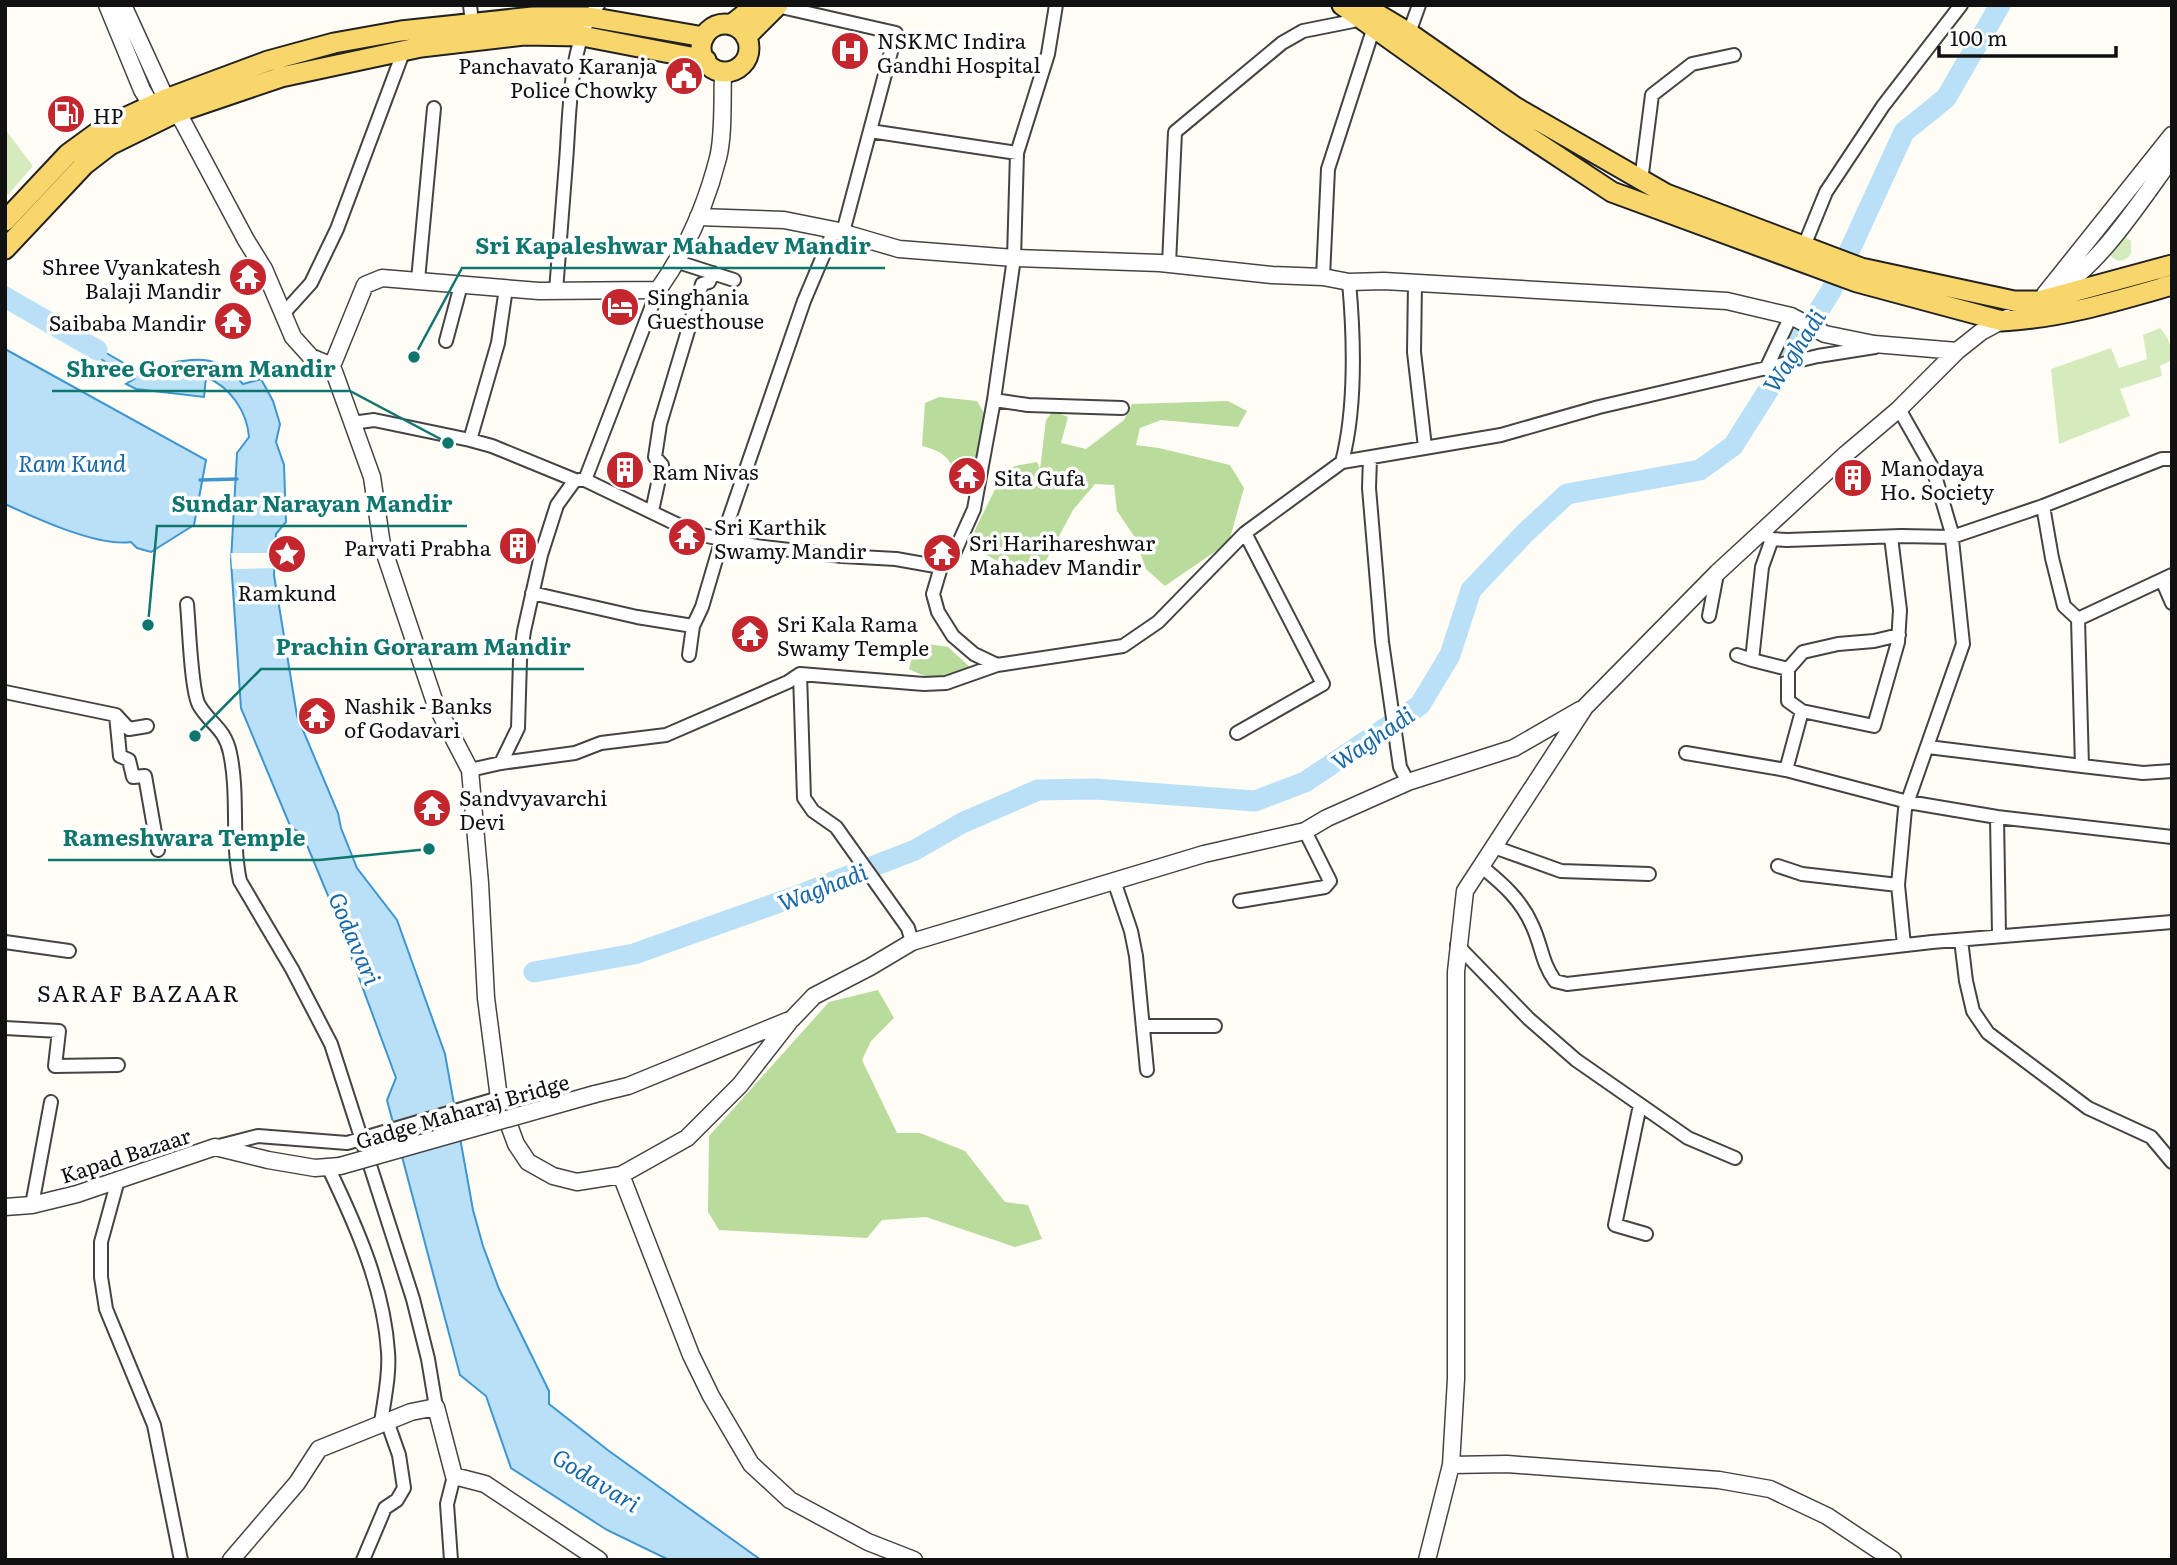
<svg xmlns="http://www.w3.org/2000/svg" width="2177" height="1565" viewBox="0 0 2177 1565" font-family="Literata,serif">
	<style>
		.green { fill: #d5ebbd }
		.forest { fill: #b9dc9c }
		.water { fill: #b9e0f7; stroke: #3f96cf; stroke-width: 2 }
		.pier { fill: #fffdf5 }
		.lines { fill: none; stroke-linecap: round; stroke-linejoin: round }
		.stream { stroke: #3f96cf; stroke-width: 3.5 }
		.river { stroke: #b9e0f7; stroke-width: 21 }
		.minor-casing { stroke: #444; stroke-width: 16 }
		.tertiary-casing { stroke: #444; stroke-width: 19 }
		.primary-casing { stroke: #222; stroke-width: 23 }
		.minor { stroke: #fff; stroke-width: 12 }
		.tertiary { stroke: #fff; stroke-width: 16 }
		.primary { stroke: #f9d66b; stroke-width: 19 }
		.tertiary-bridge-casing { stroke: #444; stroke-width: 19; stroke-linecap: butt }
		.tertiary-bridge { stroke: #fff; stroke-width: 16 }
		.labels { text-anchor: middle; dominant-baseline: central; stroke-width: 7; stroke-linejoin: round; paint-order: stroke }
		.poi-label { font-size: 21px; fill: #111; stroke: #fff; text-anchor: start }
		.street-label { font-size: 21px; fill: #111; stroke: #fff }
		.water-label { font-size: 23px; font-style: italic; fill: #1768a6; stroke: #fff }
		.neighbourhood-label { font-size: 23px; letter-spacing: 2px; fill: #111; stroke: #fff }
		.leader { fill: none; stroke: #0f766e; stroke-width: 2.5 }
		.callout-dot { fill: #0f766e; stroke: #fff; stroke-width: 2.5 }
		.callout-label { font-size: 23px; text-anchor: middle; font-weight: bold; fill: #0f766e; stroke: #fff; stroke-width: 7; stroke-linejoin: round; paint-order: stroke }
	</style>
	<rect width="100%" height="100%" fill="#fffdf5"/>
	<!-- green -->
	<path class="green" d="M 5,129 L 33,166 L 8,195 L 5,189 Z
		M 2124,236 L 2131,241 L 2131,254 C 2123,265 2112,262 2107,249 Z
		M 2160,328 C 2169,338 2172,347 2172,360 L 2160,366 L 2162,376 L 2120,389 L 2130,416 L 2059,444 L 2051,369 L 2111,348 L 2119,368 L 2147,359 L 2143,335 Z"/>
	<!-- forest -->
	<path class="forest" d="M 939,397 L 977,401 L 984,413 L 976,489 L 961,491 C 951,464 953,454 922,446 L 925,403 Z
		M 1228,401 L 1247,411 L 1238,427 L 1161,420 L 1140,428 L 1136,445 L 1159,448 L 1230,465 L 1244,488 L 1229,542 L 1165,586 L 1146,569 L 1134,536 L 1117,511 L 1114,485 L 1095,484 L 1073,510 L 1042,568 L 1021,574 L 981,552 L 973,534 L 1004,471 L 1015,466 L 1037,462 L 1040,469 L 1046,420 L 1053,411 L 1068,417 L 1061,443 L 1086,449 L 1124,420 L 1132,404 Z
		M 928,644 L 948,647 L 970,667 L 963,675 C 938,679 932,681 909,669 L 914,650 Z
		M 878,990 L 894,1018 L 871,1041 L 862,1060 L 897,1133 L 920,1133 L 965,1151 L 1005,1202 L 1028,1205 L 1042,1239 L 1015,1247 L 926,1217 L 882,1220 L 867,1238 L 719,1230 L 708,1212 L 709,1136 L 829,1002 Z"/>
	<!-- water -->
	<path class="water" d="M 73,334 L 143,374 L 166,374 L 164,364 C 201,358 216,354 243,384 L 261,379 L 273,401 L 280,424 L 276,442 L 284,465 L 286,522 L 276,534 L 274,575 L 297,716 L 338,813 L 341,828 L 357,868 L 397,920 L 445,1054 L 473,1210 L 483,1246 L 499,1289 L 549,1391 L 549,1404 L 609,1451 L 761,1560 L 669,1560 L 607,1530 L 511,1468 L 486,1396 L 460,1375 L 387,1100 L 396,1078 L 334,910 L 302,833 L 291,828 L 241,708 L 231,561 L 237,453 L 249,437 C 247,411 230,387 206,377 L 204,397 L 136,389 L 126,384 L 134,379 L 69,340 Z
		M 5,349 L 206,460 L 194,525 L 151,552 L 137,548 L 131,542 C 98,547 35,518 5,504 Z"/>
	<!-- pier -->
	<path class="pier" d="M 231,553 L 274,553 L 274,568 L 232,569 Z"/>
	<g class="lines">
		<!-- stream -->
		<path class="stream" d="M 200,480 L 237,479"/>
		<!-- river -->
		<path class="river" d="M 5,297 L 97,350
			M 534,972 L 634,954 L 794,897 L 915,850 L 962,823 L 1038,790 L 1095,789 L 1255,801 L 1305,782 L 1420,705 L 1450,655 L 1471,590 L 1526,532 L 1567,494 L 1700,470 L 1733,446 L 1831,291 L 1904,132 L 1946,98 L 2000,5"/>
		<defs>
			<path id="minor" d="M 470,5 L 472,23
				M 777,6 L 896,33 L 843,232
				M 1409,33 L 1419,5
				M 870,131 L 1017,153
				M 1641,181 L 1652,95 L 1692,64 L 1734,55
				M 1804,246 L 1826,192 L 1883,106 L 1961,5
				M 678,262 L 734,280
				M 1169,264 L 1175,132 L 1282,43 L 1303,31 L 1353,21 L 1361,15
				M 1323,277 L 1328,169 L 1372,33 L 1378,23
				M 418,280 L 434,108
				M 1415,283 L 1414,352 L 1425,447
				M 556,291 C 559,248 563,205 566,162 C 570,115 568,42 598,5
				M 283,314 L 311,283 L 337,229 L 404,50
				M 446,341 L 461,285
				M 1766,369 L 1791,316
				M 994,400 L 1028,405 L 1122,408
				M 1899,409 L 1933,469 L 1951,530 L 1963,644 L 1905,809 L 1898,885 L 1904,945
				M 352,423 L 374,420 L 470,440 L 492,446 L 575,480
				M 470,440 L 498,343 L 506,288
				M 1370,458 L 1369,488 L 1382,642 L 1400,767 L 1408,782
				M 1342,462 C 1356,409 1354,336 1349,282
				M 579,480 L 585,480 L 658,290
				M 585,480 L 697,534 L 756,546 L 842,556 L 896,559 L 941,567
				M 2043,506 L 2052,558 L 2064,606 L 2078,619
				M 652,511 L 662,465 L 655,457 L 660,424 L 702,284 L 709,282 L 713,273
				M 1761,533 L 1772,539 L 1787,540 L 1901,536 L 1952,537 L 2043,506 L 2162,459 L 2172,459
				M 1772,539 L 1762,567 L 1752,660 L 1788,669 L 1803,652 L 1838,644 L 1874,641 L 1899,635
				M 2172,575 L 2078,619 L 2082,766 L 2143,773 L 2172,771
				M 2162,580 L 2172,603
				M 532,593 L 637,617 L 693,626
				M 187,604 C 189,624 191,691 199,705 C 209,723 225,728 230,753 C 239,795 231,839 240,881 L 292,969 L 331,1044 L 413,1299 L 428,1359 L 436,1407
				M 1709,616 L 1717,574
				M 689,655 L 693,626 L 702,607 L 722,539 L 804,301 L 834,230
				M 1737,655 L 1752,660
				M 997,665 L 974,654 L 953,636 L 938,612 L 933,594 L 941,567 L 952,558 L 974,509 L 994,400 L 1014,258 L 1017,153 L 1048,54 L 1056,5
				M 1788,669 L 1788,701 L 1802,711 L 1874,726 L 1898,642 L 1900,610 L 1891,537
				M 800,674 L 804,798 L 813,811 L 836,827 L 908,928 L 912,942
				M 5,692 L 116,715 L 129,729 L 147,726
				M 116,715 L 120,756 L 129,760 L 133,777 L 145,776 L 158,850
				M 1237,733 L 1323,684 L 1245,533
				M 1928,747 L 2082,766
				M 1686,753 L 1786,770 L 1908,802 L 1997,817 L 2172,837
				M 501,763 L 518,728 L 520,660 L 524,631 L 541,555 L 557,505 L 575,480
				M 470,770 L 501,763 L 575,753 L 601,743 L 666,735 L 788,682 L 800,674 L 924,684 L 946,683 L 997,665 L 1123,646 L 1158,622 L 1245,533 L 1342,462 L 1501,435 L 1599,407 L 1818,356 L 1875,347
				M 1786,770 L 1802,711
				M 1997,817 L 1999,935
				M 1494,847 L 1561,871 L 1649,874
				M 1778,866 L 1802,874 L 1898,885
				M 1482,867 C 1503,884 1521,900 1532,925 C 1542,946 1541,961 1555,981 L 1567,984 L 1932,942 L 2172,922
				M 1114,881 L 1131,931 L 1136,956 L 1147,1070
				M 1240,901 L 1325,887 L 1330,881 L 1305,831
				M 1961,940 L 1966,981 L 1973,1011 L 1988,1033 L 2088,1108 L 2151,1137 L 2172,1162
				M 5,942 L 69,951
				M 1457,945 L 1529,1019 L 1576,1060 L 1688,1138 L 1735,1158
				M 1143,1026 L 1215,1026
				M 5,1028 L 59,1031 L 55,1066 L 118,1065
				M 1640,1105 L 1615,1225 L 1646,1234
				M 215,1147 L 258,1136 L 347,1143 L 499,1098
				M 328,1167 C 356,1225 384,1288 388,1352 C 390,1375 384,1400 381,1423
				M 118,1180 L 101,1242 L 101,1277 L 106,1309 L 154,1425 L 181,1560
				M 32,1205 L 51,1102
				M 363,1560 L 385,1508 L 397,1500 L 404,1488 L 399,1455 L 387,1421
				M 451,1560 L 447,1504 L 454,1476"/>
			<path id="tertiary" d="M 107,5 L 142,90 L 151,105 L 163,109
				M 123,5 L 166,99 L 183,122 L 246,240 L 264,269 L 293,337 L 311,357 L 332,366 L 372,477 L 382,545 L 435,703 L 470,770 L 480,883 L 486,998 L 499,1098 L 516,1144 L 528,1162 L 553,1176 L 577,1182 L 621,1175 L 691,1355 L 711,1396 L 751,1464 L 790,1500 L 868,1542 L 914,1560
				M 698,217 L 784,220 L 834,230 L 899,249 L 1014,258 L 1160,263 L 1272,275 L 1323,277 L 1349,282 L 1384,281 L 1727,301 L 1791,316 L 1825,334 L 1874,344 L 1957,351
				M 2045,294 L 2172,135
				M 2051,294 C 2099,267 2139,203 2172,158
				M 332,366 L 365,285 L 382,278 L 539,291 L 658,290 C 685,252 706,205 718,158 C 724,135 722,98 723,72
				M 595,1094 L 628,1086 L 792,1019 L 814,996 L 870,967 L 912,942 L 1204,854 L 1305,831 L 1327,818 L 1408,782 L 1514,748 L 1580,710
				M 621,1175 L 687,1138 L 740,1085 L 790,1021
				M 5,1207 L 32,1205 L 77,1194 L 215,1147 L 268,1160 L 315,1168 L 340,1166
				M 1451,1465 L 1507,1464 L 1719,1480 L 1770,1489 L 1827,1516 L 1893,1560
				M 231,1560 L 297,1483 L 319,1449 L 411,1412 L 436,1407 L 454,1476 L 485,1484 L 599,1560
				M 1427,1560 L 1451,1465 L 1456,1379 L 1456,972 L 1465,891 L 1585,707 L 1717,573 L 1846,454 L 1899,409 L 1957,351 L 1981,332 L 2007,318"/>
			<path id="primary" d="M 1342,5 L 1506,122 L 1612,192 L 1857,282 L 2002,321 C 2061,318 2116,301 2172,285
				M 1362,5 L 1409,33 L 1515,107 L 1666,194 L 1861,268 L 2014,301 L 2039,301 L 2172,265
				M701 48a24 24 0 1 1 48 0a24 24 0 1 1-48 0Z
				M 731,25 L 756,5
				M 746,37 L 778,5
				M 5,221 L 68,154 L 105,127 L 166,99 L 268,61 L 334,43 L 401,31 L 533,17 L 589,17 L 704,37
				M 5,249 L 84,165 L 110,145 L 175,113 L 281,77 L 421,47 L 524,35 L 582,36 L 706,60"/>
		</defs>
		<!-- minor casing -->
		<use href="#minor" class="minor-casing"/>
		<!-- tertiary casing -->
		<use href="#tertiary" class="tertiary-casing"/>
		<!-- primary casing -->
		<use href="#primary" class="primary-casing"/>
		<!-- minor -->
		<use href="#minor" class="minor"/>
		<!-- tertiary -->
		<use href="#tertiary" class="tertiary"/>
		<!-- primary -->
		<use href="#primary" class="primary"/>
		<defs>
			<path id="tertiary-bridge" d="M 340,1166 L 595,1094"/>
		</defs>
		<!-- tertiary-bridge casing -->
		<use href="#tertiary-bridge" class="tertiary-bridge-casing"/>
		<!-- tertiary-bridge -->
		<use href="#tertiary-bridge" class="tertiary-bridge"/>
	</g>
	<!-- icons -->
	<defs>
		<symbol id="hospital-disc" viewBox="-11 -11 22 22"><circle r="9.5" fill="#c4262e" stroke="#fff"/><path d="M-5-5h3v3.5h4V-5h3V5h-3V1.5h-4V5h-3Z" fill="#fff"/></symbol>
		<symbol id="civic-disc" viewBox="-11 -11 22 22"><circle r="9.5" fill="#c4262e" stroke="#fff"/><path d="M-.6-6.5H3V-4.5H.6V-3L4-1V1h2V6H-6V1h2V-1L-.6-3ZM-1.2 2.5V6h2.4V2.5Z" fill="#fff"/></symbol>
		<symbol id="fuel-disc" viewBox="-11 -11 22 22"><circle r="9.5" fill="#c4262e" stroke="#fff"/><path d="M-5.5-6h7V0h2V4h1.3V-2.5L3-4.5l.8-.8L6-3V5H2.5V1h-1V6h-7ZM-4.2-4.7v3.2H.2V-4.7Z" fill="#fff"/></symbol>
		<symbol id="temple-disc" viewBox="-11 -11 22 22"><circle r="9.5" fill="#c4262e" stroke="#fff"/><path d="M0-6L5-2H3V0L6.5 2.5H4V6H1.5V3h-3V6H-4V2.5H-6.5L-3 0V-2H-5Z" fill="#fff"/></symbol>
		<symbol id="hotel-disc" viewBox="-11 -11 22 22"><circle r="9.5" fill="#c4262e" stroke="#fff"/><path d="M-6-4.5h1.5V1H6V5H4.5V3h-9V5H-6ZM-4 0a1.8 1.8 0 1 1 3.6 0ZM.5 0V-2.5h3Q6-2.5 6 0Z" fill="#fff"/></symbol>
		<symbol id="building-disc" viewBox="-11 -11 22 22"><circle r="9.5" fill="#c4262e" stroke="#fff"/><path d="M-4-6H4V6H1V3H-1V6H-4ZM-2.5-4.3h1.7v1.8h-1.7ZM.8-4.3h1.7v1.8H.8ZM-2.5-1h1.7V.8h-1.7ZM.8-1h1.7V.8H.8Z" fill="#fff"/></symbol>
		<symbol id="sight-disc" viewBox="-11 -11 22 22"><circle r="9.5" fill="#c4262e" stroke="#fff"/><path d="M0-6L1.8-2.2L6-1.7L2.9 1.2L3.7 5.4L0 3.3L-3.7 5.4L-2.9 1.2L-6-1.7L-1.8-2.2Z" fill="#fff"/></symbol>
	</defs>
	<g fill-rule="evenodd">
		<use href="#hospital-disc" x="828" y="29" width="44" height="44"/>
		<use href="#civic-disc" x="662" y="54" width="44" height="44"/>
		<use href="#fuel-disc" x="44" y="92" width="44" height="44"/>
		<use href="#temple-disc" x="226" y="255" width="44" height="44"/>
		<use href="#hotel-disc" x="598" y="285" width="44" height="44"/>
		<use href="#temple-disc" x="211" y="299" width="44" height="44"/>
		<use href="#building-disc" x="603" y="448" width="44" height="44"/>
		<use href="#temple-disc" x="945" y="454" width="44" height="44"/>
		<use href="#building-disc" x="1831" y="456" width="44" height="44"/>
		<use href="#temple-disc" x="665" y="515" width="44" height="44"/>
		<use href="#building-disc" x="496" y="524" width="44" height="44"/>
		<use href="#temple-disc" x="920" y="531" width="44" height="44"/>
		<use href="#sight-disc" x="265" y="532" width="44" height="44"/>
		<use href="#temple-disc" x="728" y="612" width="44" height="44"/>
		<use href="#temple-disc" x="295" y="694" width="44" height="44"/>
		<use href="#temple-disc" x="410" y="786" width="44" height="44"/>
	</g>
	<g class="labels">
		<!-- poi labels -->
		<g class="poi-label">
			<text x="877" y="39">NSKMC Indira<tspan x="877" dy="24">Gandhi Hospital</tspan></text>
			<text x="657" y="64" text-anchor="end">Panchavato Karanja<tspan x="657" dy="24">Police Chowky</tspan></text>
			<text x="93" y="114">HP</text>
			<text x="221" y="265" text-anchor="end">Shree Vyankatesh<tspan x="221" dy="24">Balaji Mandir</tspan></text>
			<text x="647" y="295">Singhania<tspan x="647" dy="24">Guesthouse</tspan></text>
			<text x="206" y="321" text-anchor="end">Saibaba Mandir</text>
			<text x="1880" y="466">Manodaya<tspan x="1880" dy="24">Ho. Society</tspan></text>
			<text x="652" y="470">Ram Nivas</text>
			<text x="994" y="476">Sita Gufa</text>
			<text x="714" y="525">Sri Karthik<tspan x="714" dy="24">Swamy Mandir</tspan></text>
			<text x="969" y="541">Sri Harihareshwar<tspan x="969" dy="24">Mahadev Mandir</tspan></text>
			<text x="491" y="546" text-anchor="end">Parvati Prabha</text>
			<text x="287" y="591" text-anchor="middle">Ramkund</text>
			<text x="777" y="622">Sri Kala Rama<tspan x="777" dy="24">Swamy Temple</tspan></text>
			<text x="344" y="704">Nashik - Banks<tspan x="344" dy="24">of Godavari</tspan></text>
			<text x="459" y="796">Sandvyavarchi<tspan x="459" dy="24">Devi</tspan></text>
		</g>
		<!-- street labels -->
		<g class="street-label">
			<text transform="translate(462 1110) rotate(-16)">Gadge Maharaj Bridge</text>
			<text transform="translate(125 1154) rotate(-18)">Kapad Bazaar</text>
		</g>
		<!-- water labels -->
		<g class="water-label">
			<text transform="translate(1793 350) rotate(-57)">Waghadi</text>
			<text x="72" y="462">Ram Kund</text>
			<text transform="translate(1372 737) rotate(-34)">Waghadi</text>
			<text transform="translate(822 886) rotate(-21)">Waghadi</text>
			<text transform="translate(356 938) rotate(67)">Godavari</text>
			<text transform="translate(597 1479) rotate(32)">Godavari</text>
		</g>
		<!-- neighbourhood labels -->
		<g class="neighbourhood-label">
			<text x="139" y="992">SARAF BAZAAR</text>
		</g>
	</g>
	<!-- callouts -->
	<path class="leader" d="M414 357L462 268H885M448 443L350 391H52M148 625L157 526H467M195 736L261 669H584M429 849L319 860H48"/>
	<g class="callout-dot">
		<circle cx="414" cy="357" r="7"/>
		<circle cx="448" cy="443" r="7"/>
		<circle cx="148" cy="625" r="7"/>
		<circle cx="195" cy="736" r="7"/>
		<circle cx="429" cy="849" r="7"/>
	</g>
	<g class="callout-label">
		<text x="673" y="254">Sri Kapaleshwar Mahadev Mandir</text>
		<text x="201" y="377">Shree Goreram Mandir</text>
		<text x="312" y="512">Sundar Narayan Mandir</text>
		<text x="423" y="655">Prachin Goraram Mandir</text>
		<text x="184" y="846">Rameshwara Temple</text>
	</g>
	<!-- border -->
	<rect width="2177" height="1565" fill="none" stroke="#111111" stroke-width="14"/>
	<!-- scale -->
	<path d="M1939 46v10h177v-10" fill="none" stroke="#111111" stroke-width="3.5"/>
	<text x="1950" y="46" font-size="21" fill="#111111" stroke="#ffffff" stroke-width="5" paint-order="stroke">100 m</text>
</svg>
